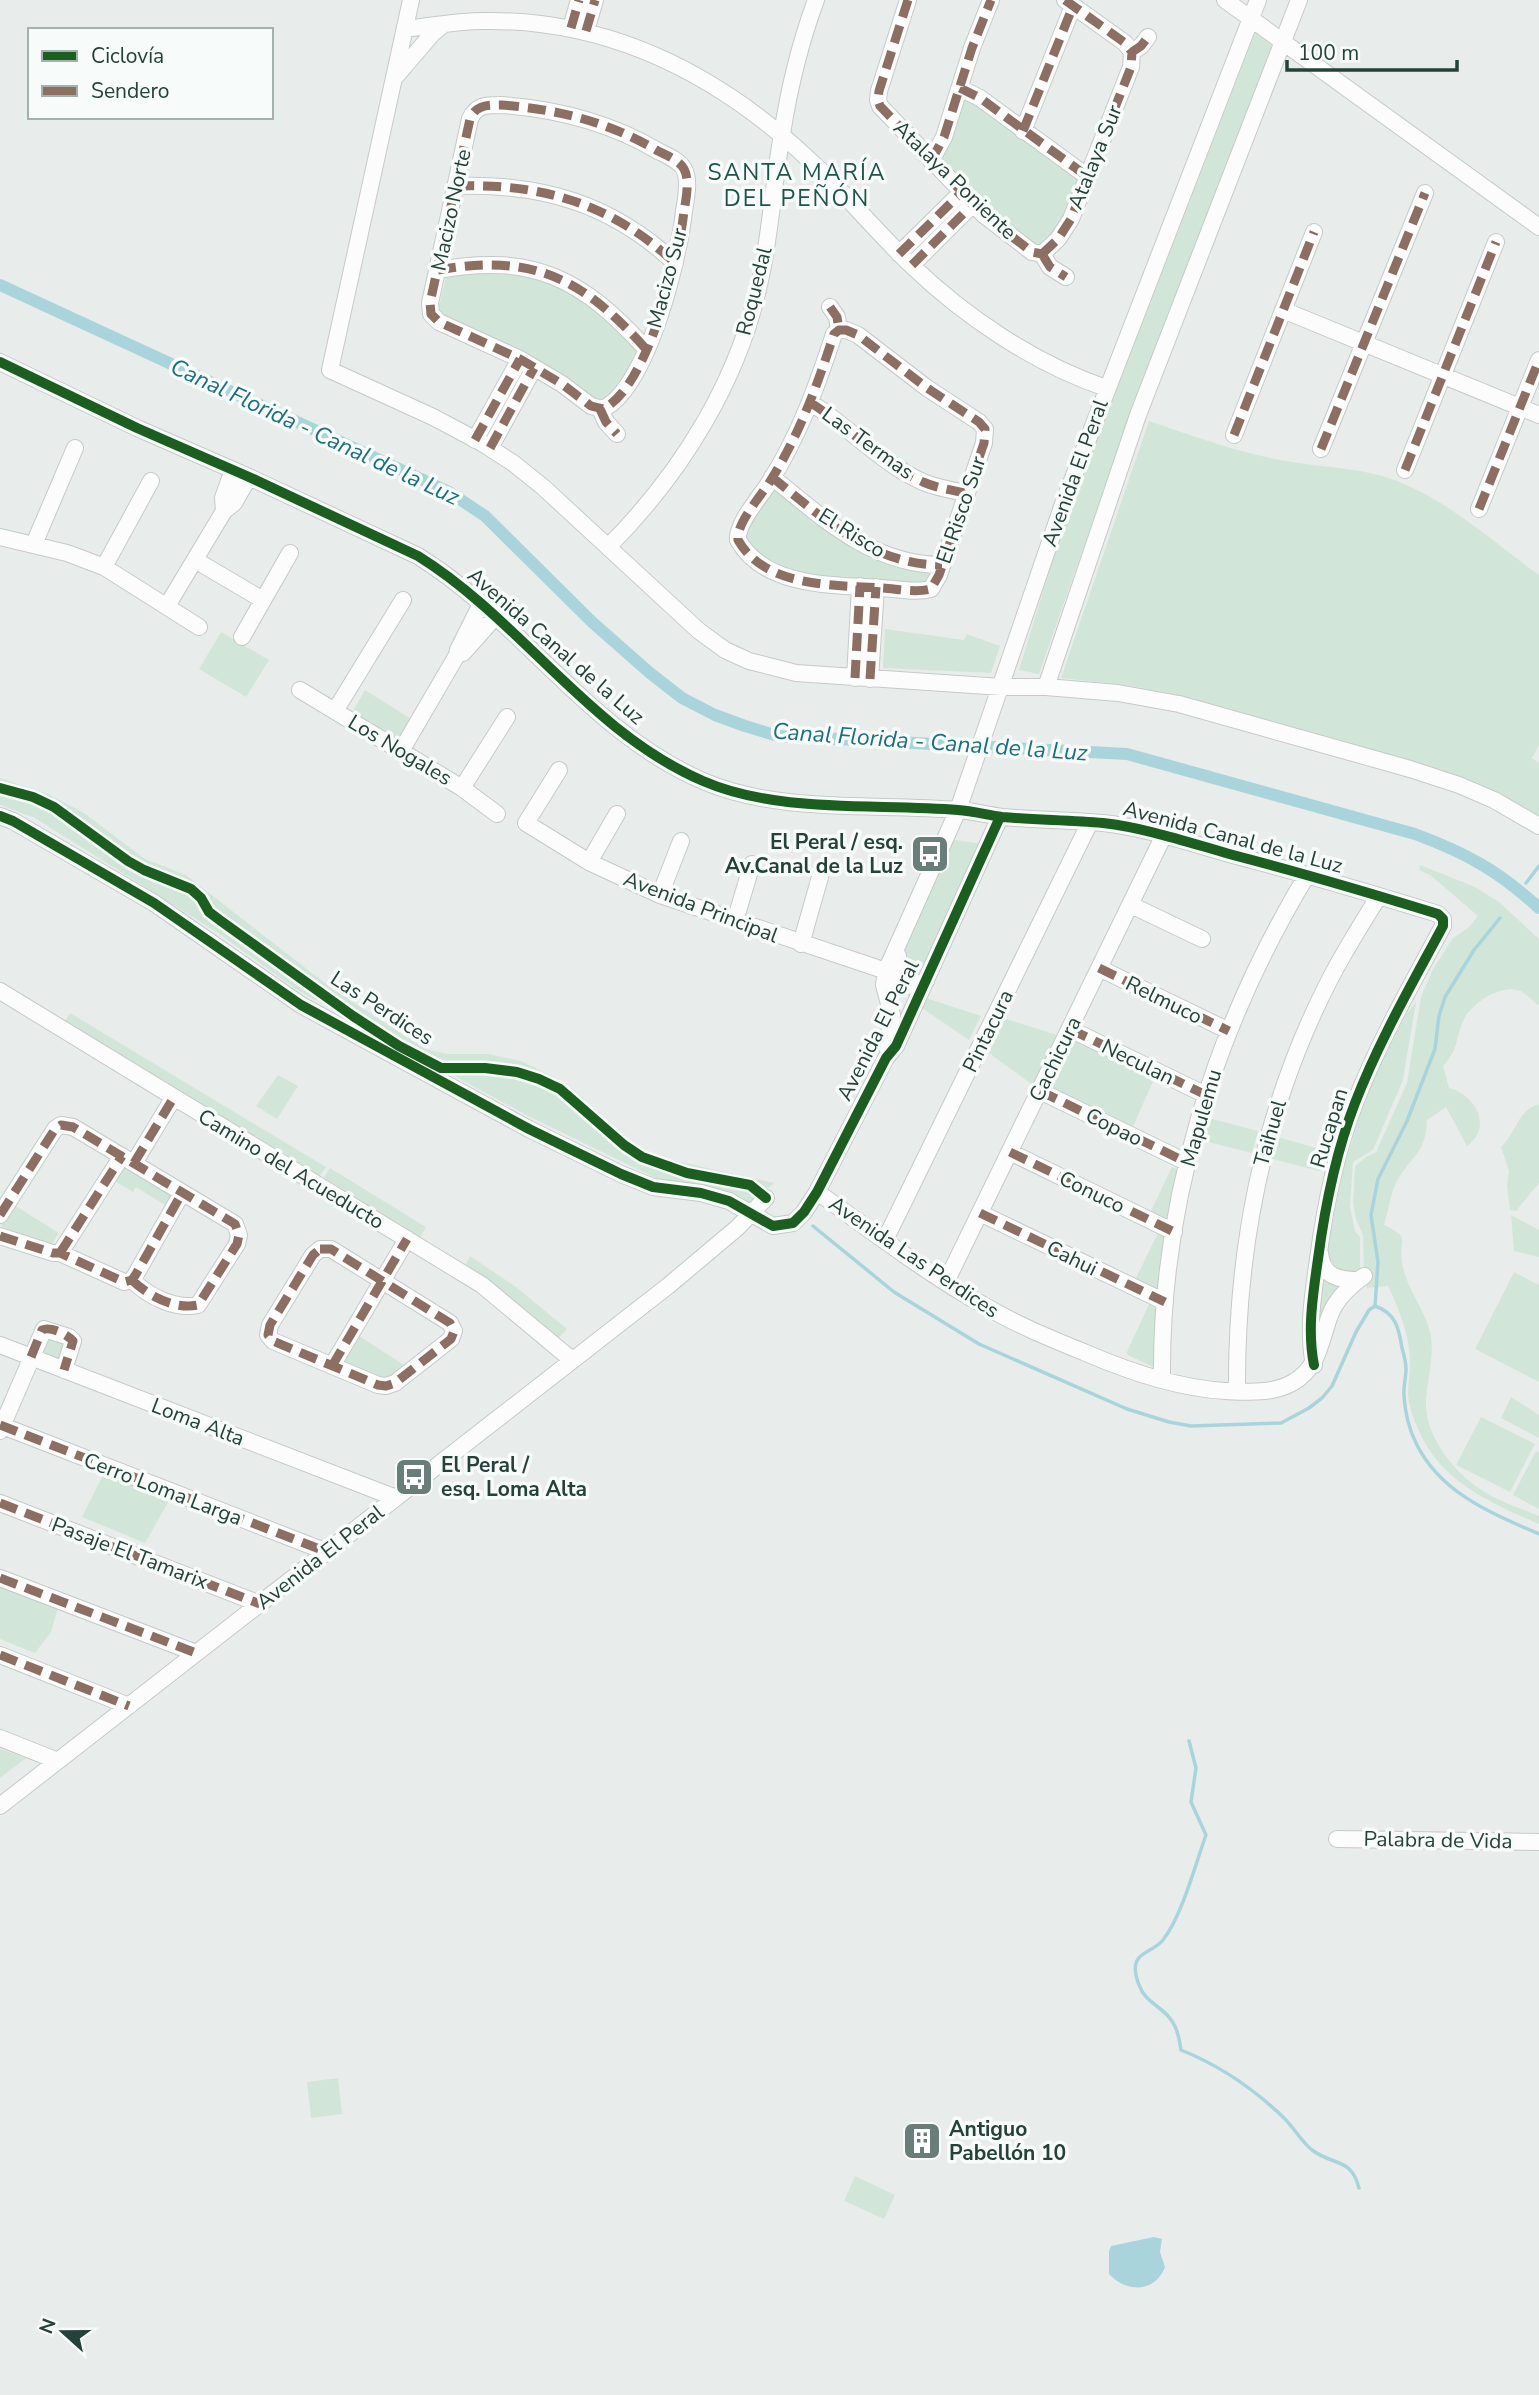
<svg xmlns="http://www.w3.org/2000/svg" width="1539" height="2395" viewBox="0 0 1539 2395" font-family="'Nunito Sans',sans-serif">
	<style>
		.green { fill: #d1e6d8 }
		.water { fill: #a9d4db }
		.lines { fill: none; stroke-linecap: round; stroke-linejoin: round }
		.stream { stroke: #a9d4db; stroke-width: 3.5 }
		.canal { stroke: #a9d4db; stroke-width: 12 }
		.minor-casing { stroke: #c5cac8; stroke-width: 18 }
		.minor { stroke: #fcfcfc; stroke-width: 16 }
		.quiet { stroke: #8d6e63; stroke-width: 9; stroke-dasharray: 18 9; stroke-linecap: butt }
		.cycleway-casing { stroke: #f7fbf9; stroke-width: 15 }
		.cycleway { stroke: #1b5e20; stroke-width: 10 }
		.labels { text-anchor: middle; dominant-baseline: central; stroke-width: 7; stroke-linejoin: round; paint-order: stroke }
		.street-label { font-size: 21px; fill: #24423a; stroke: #f7fbf9 }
		.poi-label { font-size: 21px; font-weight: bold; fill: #24423a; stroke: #f7fbf9; text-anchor: start }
		.neighbourhood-label { font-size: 23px; letter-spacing: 2px; fill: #1f5548; stroke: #f7fbf9 }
		.water-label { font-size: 23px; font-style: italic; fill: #1c6f80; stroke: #f7fbf9 }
	</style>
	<rect width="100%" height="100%" fill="#e8edeb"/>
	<!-- green -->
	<path class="green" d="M 1255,33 L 1273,46 L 1206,225 L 1139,389 L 1039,674 L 1019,670 L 1060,536 Z
		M 961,95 L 969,95 L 1058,166 L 1061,163 L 1080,179 C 1069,203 1061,227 1041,246 L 1035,245 L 980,202 L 941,159 Z
		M 473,272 C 520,274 551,278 592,304 C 609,315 623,336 637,350 L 622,382 L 604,401 L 597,401 L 444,316 L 438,311 L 446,277 Z
		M 1149,421 C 1196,437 1242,454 1292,462 C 1329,468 1367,468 1402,483 C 1451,503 1496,544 1539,575 L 1539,745 L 1532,758 L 1539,763 L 1539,820 L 1193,700 L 1133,686 L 1061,678 Z
		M 775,487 L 790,500 L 932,571 L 927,582 C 910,585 890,581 873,579 C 835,577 762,579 745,536 L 748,528 Z
		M 885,629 L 964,640 L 967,634 L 1000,646 L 991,673 L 883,668 Z
		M 221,632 L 269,660 L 246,697 L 199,669 Z
		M 365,690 L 411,719 L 397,741 L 352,713 Z
		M 0,778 L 48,794 L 84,813 L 145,859 L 186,875 L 330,987 L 425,1049 L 447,1054 L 488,1054 L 521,1061 L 552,1076 L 574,1090 L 633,1148 L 649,1155 L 774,1183 L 748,1206 L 664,1182 L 528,1116 L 297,990 L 218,933 L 35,818 L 0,805 Z
		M 949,839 L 982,844 L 925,972 C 916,975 909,979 901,972 L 902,953 Z
		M 1420,865 L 1475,887 L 1499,902 L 1539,939 L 1539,1006 C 1533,1001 1524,991 1517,990 C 1500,985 1473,1003 1465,1017 C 1455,1036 1460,1049 1443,1066 L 1449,1088 C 1476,1095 1493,1127 1467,1146 L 1446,1107 L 1427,1120 C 1426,1155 1410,1156 1396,1183 C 1391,1192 1388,1213 1384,1225 C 1413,1239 1398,1239 1402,1262 C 1406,1289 1427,1311 1431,1337 C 1434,1358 1427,1381 1426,1401 C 1424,1435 1454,1472 1480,1489 C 1497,1501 1520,1508 1539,1516 L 1539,1524 C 1491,1503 1441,1482 1419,1431 C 1414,1420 1409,1407 1408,1395 C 1408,1384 1410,1373 1410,1363 C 1410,1336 1399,1309 1388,1286 L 1367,1288 L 1364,1272 L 1363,1235 L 1356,1219 L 1353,1203 L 1355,1166 L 1366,1157 L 1376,1152 L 1407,1083 L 1421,997 L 1433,969 L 1453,938 L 1468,928 L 1478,916 L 1430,875 L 1419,870 Z
		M 923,997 L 981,1016 L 969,1040 L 919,1006 Z
		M 1416,1002 L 1403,1080 L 1373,1150 L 1353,1162 L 1350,1207 L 1355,1231 L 1360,1237 L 1360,1271 L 1344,1275 L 1326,1256 L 1342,1175 L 1366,1094 L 1405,1016 Z
		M 70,1013 L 326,1167 L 319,1177 L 64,1023 Z
		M 1000,1017 L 1057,1035 L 1034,1086 L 985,1050 Z
		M 1074,1040 L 1155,1077 L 1131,1131 L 1050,1094 Z
		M 278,1075 L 298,1086 L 277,1119 L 256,1106 Z
		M 1539,1104 L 1539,1183 L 1516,1211 L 1510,1210 L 1507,1185 L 1509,1171 L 1501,1147 C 1516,1134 1517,1110 1539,1104 Z
		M 1205,1117 L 1258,1131 L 1252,1153 L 1200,1140 Z
		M 1274,1136 L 1327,1151 L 1320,1171 L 1268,1158 Z
		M 123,1162 L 173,1193 L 165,1205 L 136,1187 L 133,1192 L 113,1180 Z
		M 1172,1167 L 1177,1169 L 1167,1222 L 1149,1215 Z
		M 330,1168 L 426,1227 L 420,1238 L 323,1179 Z
		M 14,1205 L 59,1233 L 50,1247 L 1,1226 Z
		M 1511,1215 L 1539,1230 L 1539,1257 L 1514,1251 Z
		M 1158,1233 L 1164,1236 L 1158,1292 L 1134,1282 Z
		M 470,1256 L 516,1287 L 567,1329 L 558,1339 L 497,1287 L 465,1266 Z
		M 1514,1272 L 1539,1285 L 1539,1382 L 1475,1349 Z
		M 1322,1278 L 1342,1287 L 1315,1343 Z
		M 1149,1304 L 1157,1308 L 1153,1367 L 1126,1354 Z
		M 46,1331 L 72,1342 L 64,1364 L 37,1353 Z
		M 356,1334 L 404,1365 L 391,1376 L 383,1379 L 347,1364 L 343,1360 Z
		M 1511,1397 L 1539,1415 L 1539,1438 L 1501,1418 Z
		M 1481,1417 L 1535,1444 L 1510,1492 L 1456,1465 Z
		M 1536,1451 L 1539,1453 L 1539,1509 L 1513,1495 Z
		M 104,1473 L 170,1499 L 145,1543 L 82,1517 Z
		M 0,1585 L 58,1608 L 51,1632 L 35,1653 L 0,1639 Z
		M 0,1749 L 26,1758 L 0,1778 Z
		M 338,2078 L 342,2114 L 311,2118 L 307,2082 Z
		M 855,2176 L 895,2195 L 884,2219 L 844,2201 Z"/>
	<!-- water -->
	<path class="water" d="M 1154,2237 L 1162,2239 L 1160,2252 L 1165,2267 C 1155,2293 1126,2293 1109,2274 L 1109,2251 L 1111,2246 Z"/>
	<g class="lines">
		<!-- stream -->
		<path class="stream" d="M 1526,883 L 1539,866
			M 813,1226 L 894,1292 L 979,1344 L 1127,1409 L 1169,1422 L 1191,1426 L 1281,1423 L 1309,1408 L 1322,1398 L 1332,1386 L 1356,1332 L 1369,1310 L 1375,1306 C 1396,1313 1399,1329 1402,1348 C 1404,1355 1406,1362 1406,1369 C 1406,1378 1403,1387 1404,1396 C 1405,1411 1409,1429 1416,1443 C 1440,1493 1491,1513 1539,1534
			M 1375,1306 L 1378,1262 L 1371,1215 L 1378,1179 L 1407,1121 L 1435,1049 L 1439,1016 L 1445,997 L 1474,950 L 1500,918
			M 1189,1741 L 1196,1768 L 1191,1802 L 1206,1835 C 1195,1865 1182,1916 1163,1940 C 1150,1956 1126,1950 1139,1985 C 1144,2000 1158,2005 1168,2016 C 1177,2026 1179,2037 1181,2050 C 1221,2066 1253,2088 1284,2118 C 1294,2128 1302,2142 1312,2150 C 1333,2166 1351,2157 1359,2188"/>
		<!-- canal -->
		<path class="canal" d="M 0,285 L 449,492 L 485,516 L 592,622 L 650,673 L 682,698 L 715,715 L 745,726 L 778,736 L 1127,754 L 1415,834 C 1466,853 1499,871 1539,908"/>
		<defs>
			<path id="minor" d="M 411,0 L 330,370 L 433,417 L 482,443 L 513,463 L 543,487 L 699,631 L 725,650 L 749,661 L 796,673 L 1002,687 L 1046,687 L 1118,693 L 1179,704 L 1410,769 L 1459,785 L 1494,800 L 1539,826
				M 908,0 L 879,91 L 878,100 L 880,106 L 984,215 L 1032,252 L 1042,254
				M 1065,0 L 1125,43 L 1132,52
				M 1225,0 L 1539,227
				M 571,28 L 579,0
				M 405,29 C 431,26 458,21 484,21 C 622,19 735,84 830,180 C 857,208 882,237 910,264 C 965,317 1035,364 1106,388
				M 586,31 L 595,0
				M 1132,52 L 1141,46 L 1148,37
				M 397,75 L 433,33 L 443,25
				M 960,88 L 980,98 L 1088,177
				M 501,105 C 557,109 609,122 658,151 C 666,155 679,160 684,169 C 690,180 686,199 684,211 C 679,258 648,387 603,409 L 591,406 L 562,384 L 520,359 L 439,322 L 431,314 L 430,303 L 470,119 C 476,105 486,105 501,105 Z
				M 1023,131 L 1073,6
				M 931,161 L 944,137 L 972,48 L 991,0
				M 456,186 C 542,183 612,204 675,263
				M 899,254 L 961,193
				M 1042,254 L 1058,239 L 1071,219 L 1131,67 L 1132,52
				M 1042,254 L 1050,267 L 1066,277
				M 912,265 L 973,204
				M 438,270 C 534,253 583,279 646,349
				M 830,307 L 837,317 L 839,330
				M 1283,310 L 1539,415
				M 839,330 L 846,330 L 858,335 L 927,388 L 979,422 L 985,429 L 984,443 L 939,575 L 931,589 C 916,593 898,589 882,588 C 835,585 765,588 738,540 C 736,524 760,497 769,483 C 799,436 817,386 834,334 Z
				M 0,362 L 137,428 L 249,477 L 418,556 C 521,620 589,732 703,781 C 779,814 876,803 958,810 C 973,811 987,815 1002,817 C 1036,820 1069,820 1103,823 C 1147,828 1190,843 1233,855 C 1302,873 1370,893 1438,914 L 1443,919 L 1443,926 C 1412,984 1379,1041 1355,1103 C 1336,1152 1325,1206 1318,1259 C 1313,1294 1307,1330 1314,1365
				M 811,403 C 849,427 881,463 923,482 C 937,488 951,490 966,493
				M 600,409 L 606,422 L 617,434
				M 1234,435 L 1314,232
				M 475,440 L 520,359
				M 490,448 L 534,368
				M 1321,449 L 1425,193
				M 1405,470 L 1496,242
				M 772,477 C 824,519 872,565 942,565
				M 1479,509 L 1539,360
				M 224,511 L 223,498 L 233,470
				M 0,537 L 67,553 L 104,567 L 199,627
				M 34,544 L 75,448
				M 608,547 C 683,472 742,376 762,271 C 771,226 774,180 782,134 C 789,89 800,43 816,0
				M 195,560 L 263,600
				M 104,567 L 151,481
				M 167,606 L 224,511 L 234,503 L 249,477
				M 242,637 L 290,553
				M 463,653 L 495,617
				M 855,678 L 860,586
				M 870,679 L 876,587
				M 1046,687 L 1138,415 L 1299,0
				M 300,690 L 462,788 L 497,814
				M 335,711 L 403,600
				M 401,751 L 457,655 L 458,650 L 481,604
				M 559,770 L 526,823 L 589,862 L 660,895 L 886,971
				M 462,788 L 507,717
				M 0,816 L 13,821 L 154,903 L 301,1005 L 529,1129 L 621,1174 L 653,1187 L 701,1193 L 729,1201 L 773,1226 L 793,1223 L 804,1212 L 817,1192 L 886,1058 L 896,1046 L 1000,817
				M 589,862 L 617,814
				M 660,895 L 681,841
				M 1131,905 L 1202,939
				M 735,921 L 752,864
				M 801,944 L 820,877
				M 898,956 L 895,975 L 899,983 L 911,986 L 926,981
				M 1099,968 L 1229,1031
				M 0,991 L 482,1285 L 572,1360
				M 1070,1029 L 1206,1095
				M 887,1048 L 892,1015 L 884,985 L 886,971 L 958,810 L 1063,504 L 1258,0
				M 1040,1091 L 1188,1163
				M 1010,1152 L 1174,1232
				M 134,1163 L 174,1097
				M 817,1192 C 872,1231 926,1273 985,1306 C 1017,1325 1052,1339 1086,1353 C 1130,1372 1177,1388 1225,1391 C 1247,1392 1272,1394 1292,1383 C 1319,1368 1320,1342 1330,1315 C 1336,1299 1350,1286 1364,1276
				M 980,1213 L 1165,1302
				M 0,1215 L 55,1129 L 61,1125 L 73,1127 L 235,1224 L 239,1235 L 237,1244 L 198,1305 C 175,1310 148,1296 132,1280
				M 0,1236 L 53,1253 L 60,1253 L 124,1282 L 132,1280 L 136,1274 L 182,1193
				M 885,1240 L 1090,822
				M 320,1249 L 331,1249 L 450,1323 L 454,1331 L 451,1339 L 395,1383 L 386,1386 L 378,1385 L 273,1341 L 268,1335 L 270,1325 L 313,1255 Z
				M 60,1253 L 122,1156
				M 1320,1253 C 1322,1276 1338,1280 1358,1280
				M 946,1282 L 1164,835
				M 0,1345 L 396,1498
				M 332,1366 L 407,1239
				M 1162,1380 C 1160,1202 1215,1027 1307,875
				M 1237,1391 C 1236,1248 1264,1107 1330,979 C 1345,950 1362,923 1379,896
				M 0,1425 L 327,1552
				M 0,1431 L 44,1329 L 69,1337 L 73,1341 L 64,1370
				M 0,1503 L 260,1604
				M 0,1578 L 196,1653
				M 0,1655 L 129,1706
				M 0,1738 L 58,1761
				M 0,1806 L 668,1286 L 737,1228 L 766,1198
				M 1337,1839 L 1539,1842"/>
		</defs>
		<!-- minor casing -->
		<use href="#minor" class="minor-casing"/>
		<!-- minor -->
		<use href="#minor" class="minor"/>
		<!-- quiet -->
		<path class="quiet" d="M 908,0 L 879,91 L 878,100 L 880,106 L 984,215 L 1032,252 L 1042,254
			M 1065,0 L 1125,43 L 1132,52
			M 571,28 L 579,0
			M 586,31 L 595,0
			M 1132,52 L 1141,46 L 1148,37
			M 960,88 L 980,98 L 1088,177
			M 501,105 C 557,109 609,122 658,151 C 666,155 679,160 684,169 C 690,180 686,199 684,211 C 679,258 648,387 603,409 L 591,406 L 562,384 L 520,359 L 439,322 L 431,314 L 430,303 L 470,119 C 476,105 486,105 501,105 Z
			M 1023,131 L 1073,6
			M 931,161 L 944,137 L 972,48 L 991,0
			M 456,186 C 542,183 612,204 675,263
			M 899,254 L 961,193
			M 1042,254 L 1058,239 L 1071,219 L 1131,67 L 1132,52
			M 1042,254 L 1050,267 L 1066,277
			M 912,265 L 973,204
			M 438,270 C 534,253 583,279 646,349
			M 830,307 L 837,317 L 839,330
			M 839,330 L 846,330 L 858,335 L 927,388 L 979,422 L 985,429 L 984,443 L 939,575 L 931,589 C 916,593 898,589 882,588 C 835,585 765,588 738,540 C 736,524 760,497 769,483 C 799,436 817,386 834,334 Z
			M 811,403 C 849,427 881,463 923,482 C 937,488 951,490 966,493
			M 600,409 L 606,422 L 617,434
			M 1234,435 L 1314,232
			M 475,440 L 520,359
			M 490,448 L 534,368
			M 1321,449 L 1425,193
			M 1405,470 L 1496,242
			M 772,477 C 824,519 872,565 942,565
			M 1479,509 L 1539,360
			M 855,678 L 860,586
			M 870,679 L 876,587
			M 1099,968 L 1229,1031
			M 1070,1029 L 1206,1095
			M 1040,1091 L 1188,1163
			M 1010,1152 L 1174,1232
			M 134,1163 L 174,1097
			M 980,1213 L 1165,1302
			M 0,1215 L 55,1129 L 61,1125 L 73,1127 L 235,1224 L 239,1235 L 237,1244 L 198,1305 C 175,1310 148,1296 132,1280
			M 0,1236 L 53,1253 L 60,1253 L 124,1282 L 132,1280 L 136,1274 L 182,1193
			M 320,1249 L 331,1249 L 450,1323 L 454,1331 L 451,1339 L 395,1383 L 386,1386 L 378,1385 L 273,1341 L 268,1335 L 270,1325 L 313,1255 Z
			M 60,1253 L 122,1156
			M 31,1357 L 42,1330 C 50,1326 67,1334 73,1341 L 64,1370
			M 332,1366 L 407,1239
			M 0,1425 L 327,1552
			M 0,1503 L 260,1604
			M 0,1578 L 196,1653
			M 0,1655 L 129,1706"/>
		<defs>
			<path id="cycleway" d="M 0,362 L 137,428 L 249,477 L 418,556 C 521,620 589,732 703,781 C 779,814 876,803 958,810 C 973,811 987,815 1002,817 C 1036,820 1069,820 1103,823 C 1147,828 1190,843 1233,855 C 1302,873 1370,893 1438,914 L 1443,919 L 1443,926 C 1412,984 1379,1041 1355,1103 C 1336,1152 1325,1206 1318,1259 C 1313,1294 1307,1330 1314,1365
				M 0,788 L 33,797 L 54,807 L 128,861 L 144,870 L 191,889 L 201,898 L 209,912 L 221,921 L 353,1016 L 399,1046 L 441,1068 L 485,1068 L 517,1072 L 539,1079 L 560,1089 L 624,1145 L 642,1157 L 687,1173 L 750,1185 L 766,1198
				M 0,816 L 13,821 L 154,903 L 301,1005 L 529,1129 L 621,1174 L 653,1187 L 701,1193 L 729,1201 L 773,1226 L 793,1223 L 804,1212 L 817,1192 L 886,1058 L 896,1046 L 1000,817"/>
		</defs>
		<!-- cycleway casing -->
		<use href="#cycleway" class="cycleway-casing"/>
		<!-- cycleway -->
		<use href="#cycleway" class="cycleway"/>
	</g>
	<!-- icons -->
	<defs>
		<symbol id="bus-square" viewBox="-11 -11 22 22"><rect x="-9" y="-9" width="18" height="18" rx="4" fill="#697e78" stroke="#f7fbf9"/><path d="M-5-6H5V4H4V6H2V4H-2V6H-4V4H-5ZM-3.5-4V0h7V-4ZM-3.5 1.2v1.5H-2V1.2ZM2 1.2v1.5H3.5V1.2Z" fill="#fff"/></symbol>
		<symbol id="building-square" viewBox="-11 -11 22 22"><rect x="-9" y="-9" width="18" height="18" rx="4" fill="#697e78" stroke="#f7fbf9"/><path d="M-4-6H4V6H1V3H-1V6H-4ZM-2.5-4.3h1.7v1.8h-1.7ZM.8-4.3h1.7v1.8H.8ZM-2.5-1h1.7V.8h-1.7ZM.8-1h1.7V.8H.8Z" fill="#fff"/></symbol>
	</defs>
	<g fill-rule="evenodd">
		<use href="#bus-square" x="908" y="832" width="44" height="44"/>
		<use href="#bus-square" x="392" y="1455" width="44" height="44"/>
		<use href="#building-square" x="900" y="2119" width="44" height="44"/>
	</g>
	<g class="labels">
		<!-- street labels -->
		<g class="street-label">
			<text transform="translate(1095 157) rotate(-68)">Atalaya Sur</text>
			<text transform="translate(955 180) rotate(44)">Atalaya Poniente</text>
			<text transform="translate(451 210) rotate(-78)">Macizo Norte</text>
			<text transform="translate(667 278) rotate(-75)">Macizo Sur</text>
			<text transform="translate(754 291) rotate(-76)">Roquedal</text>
			<text transform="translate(868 443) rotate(36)">Las Termas</text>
			<text transform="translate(1075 473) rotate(-70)">Avenida El Peral</text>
			<text transform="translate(961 510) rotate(-71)">El Risco Sur</text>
			<text transform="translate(852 533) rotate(32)">El Risco</text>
			<text transform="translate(556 646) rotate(41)">Avenida Canal de la Luz</text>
			<text transform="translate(400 750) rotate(31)">Los Nogales</text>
			<text transform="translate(1233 837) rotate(15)">Avenida Canal de la Luz</text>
			<text transform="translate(701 907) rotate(21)">Avenida Principal</text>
			<text transform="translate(1164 1000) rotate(26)">Relmuco</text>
			<text transform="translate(382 1008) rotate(33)">Las Perdices</text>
			<text transform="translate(878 1030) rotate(-63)">Avenida El Peral</text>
			<text transform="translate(988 1031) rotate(-64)">Pintacura</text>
			<text transform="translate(1055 1059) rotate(-64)">Cachicura</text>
			<text transform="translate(1138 1062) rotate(26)">Neculan</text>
			<text transform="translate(1201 1118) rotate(-74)">Mapulemu</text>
			<text transform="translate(1114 1127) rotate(26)">Copao</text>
			<text transform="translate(1329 1128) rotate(-73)">Rucapan</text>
			<text transform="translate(1270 1133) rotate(-74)">Taihuel</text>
			<text transform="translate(291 1169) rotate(31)">Camino del Acueducto</text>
			<text transform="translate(1092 1192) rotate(26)">Conuco</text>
			<text transform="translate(914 1257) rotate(34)">Avenida Las Perdices</text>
			<text transform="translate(1072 1258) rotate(26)">Cahui</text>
			<text transform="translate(198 1422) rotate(21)">Loma Alta</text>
			<text transform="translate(163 1489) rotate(21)">Cerro Loma Larga</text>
			<text transform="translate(130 1553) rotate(21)">Pasaje El Tamarix</text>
			<text transform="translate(320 1557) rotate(-38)">Avenida El Peral</text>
			<text transform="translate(1438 1840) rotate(1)">Palabra de Vida</text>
		</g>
		<!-- poi labels -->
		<g class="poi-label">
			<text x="903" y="842" text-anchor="end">El Peral / esq.<tspan x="903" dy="24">Av.Canal de la Luz</tspan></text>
			<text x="441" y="1465">El Peral /<tspan x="441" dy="24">esq. Loma Alta</tspan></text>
			<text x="949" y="2129">Antiguo<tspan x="949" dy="24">Pabellón 10</tspan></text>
		</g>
		<!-- neighbourhood labels -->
		<g class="neighbourhood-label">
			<text x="797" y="172">SANTA MARÍA<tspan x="797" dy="26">DEL PEÑÓN</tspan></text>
		</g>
		<!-- water labels -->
		<g class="water-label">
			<text transform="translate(315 432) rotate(25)">Canal Florida - Canal de la Luz</text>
			<text transform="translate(930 742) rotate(4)">Canal Florida - Canal de la Luz</text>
		</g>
	</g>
	<!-- legend -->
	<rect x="28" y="28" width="245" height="91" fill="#f7fbf9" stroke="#a3b1ad" stroke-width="2"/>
	<rect x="42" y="51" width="35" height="10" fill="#1b5e20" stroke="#a3b1ad" stroke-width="2"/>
	<text x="91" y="63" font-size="21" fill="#24423a">Ciclovía</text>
	<rect x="42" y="86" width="35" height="10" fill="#8d6e63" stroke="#a3b1ad" stroke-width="2"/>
	<text x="91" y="98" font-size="21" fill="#24423a">Sendero</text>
	<!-- north arrow -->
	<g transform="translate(63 2332) rotate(291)" stroke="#f7fbf9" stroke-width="5" paint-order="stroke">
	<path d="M0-5L12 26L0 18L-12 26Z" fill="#24423a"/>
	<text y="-10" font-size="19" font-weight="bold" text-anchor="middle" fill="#24423a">N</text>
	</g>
	<!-- scale -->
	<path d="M1287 60v10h170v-10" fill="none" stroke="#24423a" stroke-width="3.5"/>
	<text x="1298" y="60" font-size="21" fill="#24423a" stroke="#f7fbf9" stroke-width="5" paint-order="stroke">100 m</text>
</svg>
